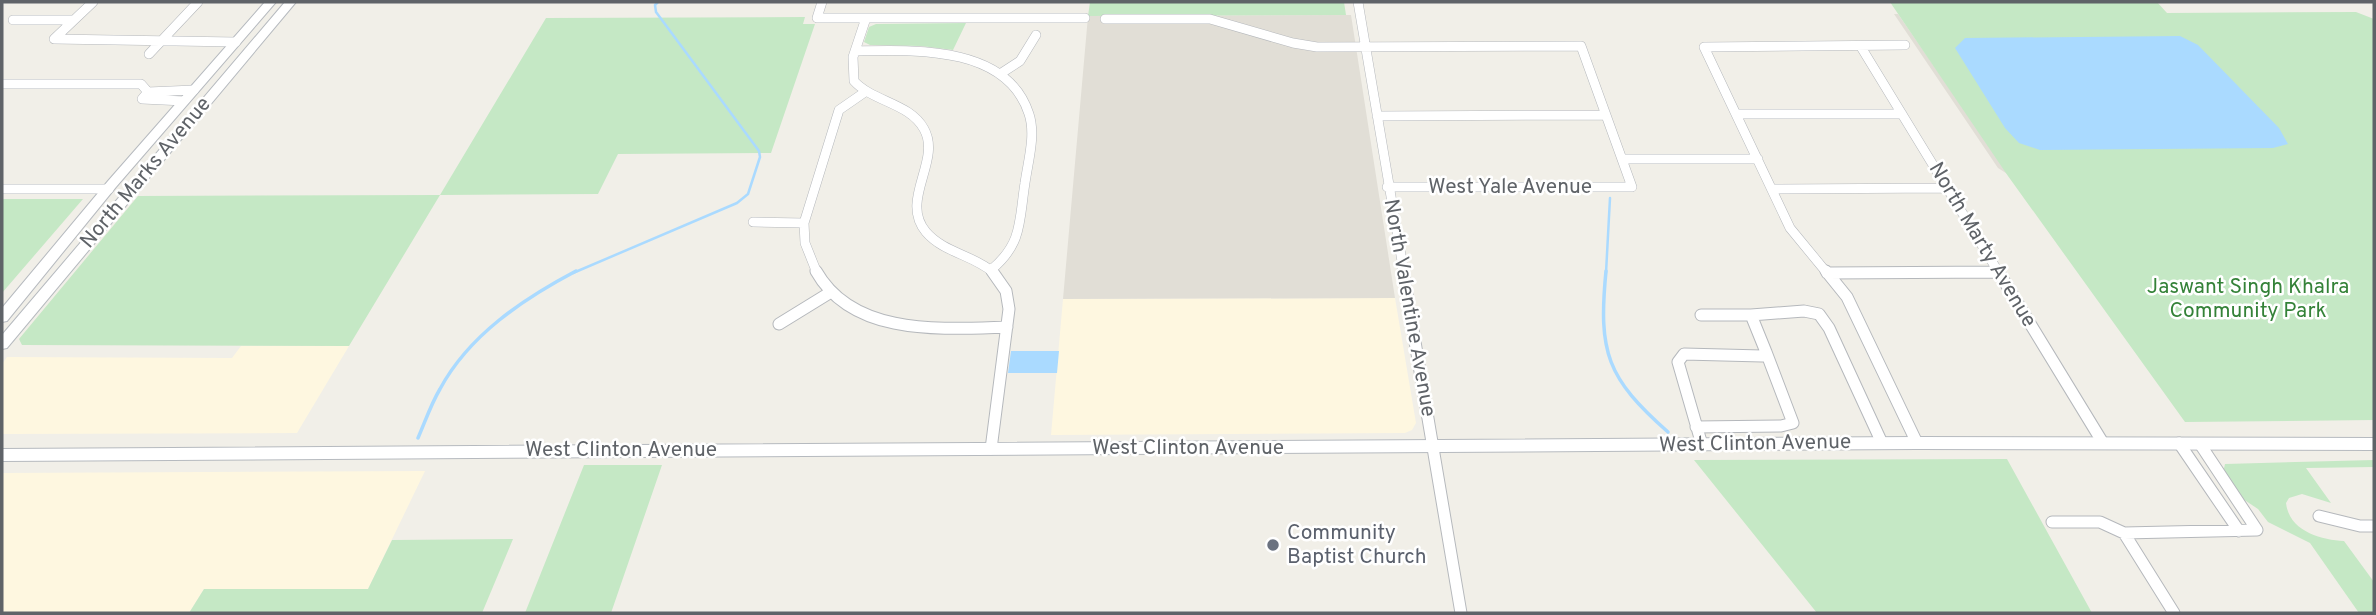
<svg xmlns="http://www.w3.org/2000/svg" width="2376" height="615" viewBox="0 0 2376 615" font-family="Overpass,sans-serif">
	<style>
		.commercial { fill: #fef7e0 }
		.education { fill: #e1ded6 }
		.green { fill: #c5e8c5 }
		.water { fill: #aadaff }
		.lines { fill: none; stroke-linecap: round; stroke-linejoin: round }
		.stream-far1 { stroke: #aadaff; stroke-width: 2.5 }
		.stream { stroke: #aadaff; stroke-width: 3.5 }
		.street-far1-casing { stroke: #b5b8bc; stroke-width: 10 }
		.street-casing { stroke: #b5b8bc; stroke-width: 13 }
		.secondary-casing { stroke: #b6babf; stroke-width: 2 }
		.street-far1 { stroke: #fff; stroke-width: 9 }
		.street { stroke: #fff; stroke-width: 11 }
		.secondary { fill: #fff; fill-rule: evenodd }
		.worship-dot { fill: #6b7280; stroke: #fff; stroke-width: 2.5 }
		.labels { text-anchor: middle; dominant-baseline: central; stroke-width: 5; stroke-linejoin: round; paint-order: stroke }
		.street-label { font-size: 21px; fill: #5f6368; stroke: #fff }
		.park-label { font-size: 21px; fill: #348238; stroke: #fff }
		.worship-label { font-size: 21px; fill: #5b616d; stroke: #fff; text-anchor: start }
	</style>
	<rect width="100%" height="100%" fill="#f1efe8"/>
	<!-- commercial -->
	<path class="commercial" d="M 1395,298 L 1416,423 L 1412,430 L 1405,433 L 1051,435 L 1063,299 Z
		M 241,346 L 349,346 L 297,433 L 2,434 L 2,364 L 7,357 L 232,358 Z
		M 425,471 L 368,589 L 204,589 L 189,613 L 2,613 L 2,473 Z"/>
	<!-- education -->
	<path class="education" d="M 1894,14 L 1898,14 L 2009,175 L 1998,168 Z
		M 1351,15 L 1395,298 L 1063,299 L 1088,16 Z"/>
	<!-- green -->
	<path class="green" d="M 1090,2 L 1344,2 L 1346,15 L 1088,16 Z
		M 1890,2 L 2157,2 L 2167,13 L 2356,12 L 2374,19 L 2374,420 L 2185,422 L 2008,176 Z
		M 805,17 L 803,24 L 815,24 L 771,153 L 618,154 L 598,194 L 440,195 L 349,346 L 22,345 L 19,339 L 138,196 L 440,195 L 546,18 Z
		M 966,23 L 953,50 L 921,46 L 870,45 L 864,42 L 869,27 L 876,24 Z
		M 2,199 L 83,199 L 2,293 Z
		M 2007,459 L 2092,613 L 1817,613 L 1694,460 Z
		M 2374,460 L 2374,467 L 2306,468 L 2331,503 L 2302,494 L 2289,498 L 2286,503 C 2289,531 2321,540 2344,541 L 2374,582 L 2374,613 L 2359,613 L 2310,543 L 2268,522 L 2258,509 L 2243,499 L 2223,473 L 2225,464 Z
		M 584,465 L 662,465 L 611,613 L 525,613 Z
		M 513,539 L 482,613 L 189,613 L 204,589 L 368,589 L 392,540 Z"/>
	<!-- water -->
	<path class="water" d="M 2180,36 L 2198,45 L 2279,128 L 2288,144 L 2273,148 L 2040,150 L 2019,143 L 2005,128 L 1955,48 L 1965,38 Z
		M 1011,351 L 1059,351 L 1057,373 L 1008,373 Z"/>
	<g class="lines">
		<!-- stream-far1 -->
		<path class="stream-far1" d="M 573,273 L 737,203 L 748,194 L 760,157 L 759,151 L 656,12 L 655,5 L 658,2
			M 1606,273 L 1610,198"/>
		<!-- stream -->
		<path class="stream" d="M 1606,271 C 1598,353 1607,378 1668,432
			M 418,438 C 425,422 431,404 440,389 C 469,335 523,299 576,271"/>
		<defs>
			<path id="street-far1" d="M 93,2 L 54,39 L 236,42
				M 822,2 L 817,18 L 1085,18
				M 1358,2 L 1404,273
				M 866,18 L 853,57 L 854,81 C 873,102 910,103 924,129 C 942,161 899,200 926,232 C 944,253 974,255 994,273
				M 1105,19 L 1210,19 L 1293,43 L 1317,47 L 1581,46 L 1632,187 L 1387,187
				M 13,20 L 74,20
				M 1861,47 L 1999,273
				M 856,51 C 914,50 1007,45 1029,114 C 1036,135 1028,161 1025,183 C 1019,220 1023,243 992,269
				M 149,54 L 198,2
				M 1000,74 L 1020,61 L 1036,35
				M 2,84 L 141,84 L 148,92
				M 184,101 L 142,99 L 148,92 L 194,90
				M 1736,114 L 1902,114
				M 1377,116 L 1605,115
				M 1623,159 L 1758,159
				M 2,189 L 109,189
				M 1772,189 L 1948,188
				M 753,222 L 804,223
				M 817,273 L 805,243 L 804,223 L 839,110 L 865,92
				M 1827,273 L 1790,228 L 1704,47 L 1905,45
				M 1844,273 L 1999,272"/>
			<path id="street" d="M 816,271 C 853,337 943,329 1007,327
				M 1403,271 L 1461,613
				M 1826,271 L 1847,297 L 1917,443
				M 1998,271 L 2103,443
				M 1827,273 L 1999,272
				M 1701,315 L 1751,315 L 1766,352 L 1762,356 L 1684,354 L 1678,362 L 1702,445
				M 1751,315 L 1804,311 L 1819,314 L 1829,328 L 1882,443
				M 779,324 L 831,292
				M 1696,427 L 1781,426 L 1793,423 L 1766,352
				M 2179,443 L 2239,531
				M 2200,444 L 2257,530
				M 991,449 L 1009,309 L 1006,291 L 992,271
				M 2319,516 L 2360,526 L 2374,526
				M 2052,522 L 2100,522 L 2124,533 L 2257,530
				M 2124,533 L 2174,613"/>
			<path id="secondary" d="M 265,2 L 276,2 L 116,187 L 7,321 L 2,322 L 2,308 L 108,181 Z
				M 285,2 L 296,2 L 7,348 L 2,349 L 2,335 Z
				M 1917,437 L 2374,438 L 2374,450 L 1917,449 L 2,461 L 2,449 Z"/>
		</defs>
		<!-- street-far1 casing -->
		<use href="#street-far1" class="street-far1-casing"/>
		<!-- street casing -->
		<use href="#street" class="street-casing"/>
		<!-- secondary casing -->
		<use href="#secondary" class="secondary-casing"/>
		<!-- street-far1 -->
		<use href="#street-far1" class="street-far1"/>
		<!-- street -->
		<use href="#street" class="street"/>
		<!-- secondary -->
		<use href="#secondary" class="secondary"/>
	</g>
	<!-- markers -->
	<circle class="worship-dot" cx="1273" cy="545" r="7"/>
	<g class="labels">
		<!-- street labels -->
		<g class="street-label">
			<text transform="translate(146 173) rotate(-50)">North Marks Avenue</text>
			<text x="1510" y="187">West Yale Avenue</text>
			<text transform="translate(1982 245) rotate(59)">North Marty Avenue</text>
			<text transform="translate(1409 308) rotate(80)">North Valentine Avenue</text>
			<text transform="translate(1755 444) rotate(-1)">West Clinton Avenue</text>
			<text x="1188" y="448">West Clinton Avenue</text>
			<text x="621" y="450">West Clinton Avenue</text>
		</g>
		<!-- park labels -->
		<g class="park-label">
			<text x="2248" y="287">Jaswant Singh Khalra<tspan x="2248" dy="24">Community Park</tspan></text>
		</g>
		<!-- worship labels -->
		<g class="worship-label">
			<text x="1287" y="533">Community<tspan x="1287" dy="24">Baptist Church</tspan></text>
		</g>
	</g>
	<!-- border -->
	<rect width="2376" height="615" fill="none" stroke="#5f6368" stroke-width="7"/>
</svg>
